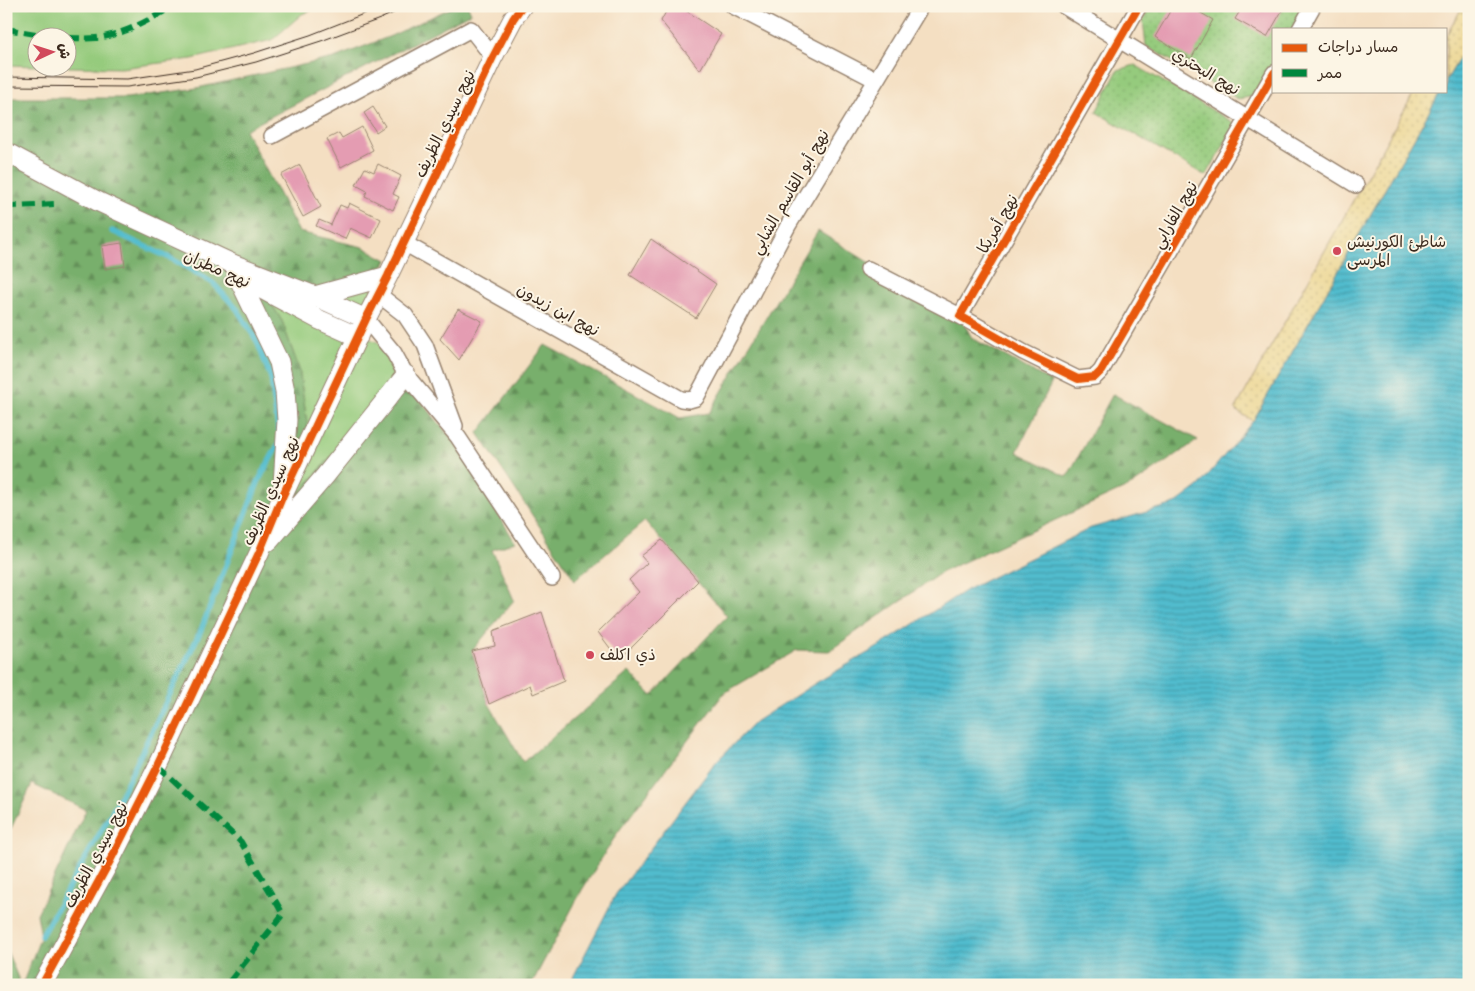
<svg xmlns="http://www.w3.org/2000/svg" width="1475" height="991" viewBox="0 0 1475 991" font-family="'Comic Neue','Playpen Sans Arabic',sans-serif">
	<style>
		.green { fill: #95cb7d; stroke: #687a4e }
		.forest { fill: url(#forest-firs); stroke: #5a6c45 }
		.sand { fill: url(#sand-dots); stroke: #94825e }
		.garden { fill: url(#garden-dots); stroke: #687a4e }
		.water { fill: url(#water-rules); stroke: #467376 }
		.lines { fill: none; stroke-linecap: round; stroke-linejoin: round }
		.stream { stroke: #51bcce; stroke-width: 5.5 }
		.building { fill: #e49cb2 }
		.minor-casing { stroke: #988470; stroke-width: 18 }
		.tertiary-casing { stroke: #988470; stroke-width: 21 }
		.minor { stroke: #fff; stroke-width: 15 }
		.tertiary { stroke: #fff; stroke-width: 19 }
		.tram { stroke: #3b2a1e; stroke-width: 1 }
		.quiet { stroke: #00873e; stroke-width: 6; stroke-dasharray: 12 6; stroke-linecap: butt }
		.cycleway-casing { stroke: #fcf5e5; stroke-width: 11 }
		.cycleway { stroke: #e8590c; stroke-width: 8 }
		.poi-dot { fill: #d1495b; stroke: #fcf5e5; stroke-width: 2 }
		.labels { text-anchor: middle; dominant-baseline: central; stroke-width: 4; stroke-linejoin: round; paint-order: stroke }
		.street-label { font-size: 16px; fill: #3b2a1e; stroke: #fcf5e5 }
		.poi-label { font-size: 16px; fill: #3b2a1e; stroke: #fcf5e5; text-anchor: start }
	</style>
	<defs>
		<pattern id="forest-firs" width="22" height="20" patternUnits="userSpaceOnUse" patternTransform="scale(1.25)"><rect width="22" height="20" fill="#78af6c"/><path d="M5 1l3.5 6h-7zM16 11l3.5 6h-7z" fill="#648f58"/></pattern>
		<pattern id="sand-dots" width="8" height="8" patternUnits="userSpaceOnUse" patternTransform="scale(1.25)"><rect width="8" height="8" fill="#eeda9e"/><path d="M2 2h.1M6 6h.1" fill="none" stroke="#cdbb88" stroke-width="1.8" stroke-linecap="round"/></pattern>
		<pattern id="garden-dots" width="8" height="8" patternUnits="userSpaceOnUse" patternTransform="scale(1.25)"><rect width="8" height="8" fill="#95cb7d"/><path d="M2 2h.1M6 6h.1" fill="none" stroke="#81ae6c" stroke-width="1.8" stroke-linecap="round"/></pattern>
		<pattern id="water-rules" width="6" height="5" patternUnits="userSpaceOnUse" patternTransform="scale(1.25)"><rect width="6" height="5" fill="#51bcce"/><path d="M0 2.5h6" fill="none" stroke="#4499a7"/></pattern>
	</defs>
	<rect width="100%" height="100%" fill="#fcf5e5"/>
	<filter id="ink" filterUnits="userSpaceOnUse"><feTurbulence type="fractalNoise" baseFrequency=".02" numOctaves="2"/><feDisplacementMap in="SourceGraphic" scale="10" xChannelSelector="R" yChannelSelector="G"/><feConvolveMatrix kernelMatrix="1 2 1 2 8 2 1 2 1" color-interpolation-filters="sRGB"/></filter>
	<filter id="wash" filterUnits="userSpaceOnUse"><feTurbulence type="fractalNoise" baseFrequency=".0096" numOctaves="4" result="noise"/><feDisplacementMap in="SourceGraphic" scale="20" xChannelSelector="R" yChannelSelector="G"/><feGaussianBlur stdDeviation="1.12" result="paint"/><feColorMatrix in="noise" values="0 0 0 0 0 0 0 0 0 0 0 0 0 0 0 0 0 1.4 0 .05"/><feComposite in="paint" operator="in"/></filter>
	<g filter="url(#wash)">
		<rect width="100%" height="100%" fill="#f4dfc2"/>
		<!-- green -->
		<path class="green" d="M 6,6 L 322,6 L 302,14 L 272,40 L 192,59 L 121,68 L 68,67 L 68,38 L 38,38 L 37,66 L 6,65 Z
			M 387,260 L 350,335 C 380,340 383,341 396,370 L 390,387 L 299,495 L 308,429 L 299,369 L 282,321 L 258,282 Z"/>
		<!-- forest -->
		<path class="forest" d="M 455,6 L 468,6 L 471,13 L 245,130 L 299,232 L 363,247 L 387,260 L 361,288 L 332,296 L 258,283 L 282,321 L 299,369 L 308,429 L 299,494 L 390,387 L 396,370 L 455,443 L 515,542 L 492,550 L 514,600 L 472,651 L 489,704 L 523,762 L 629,672 L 652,696 L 727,616 L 645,521 L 575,580 L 478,433 L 545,345 L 680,418 L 709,413 L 818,231 L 962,320 L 972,338 L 1052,382 L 1017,452 L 1067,477 L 1113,394 L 1198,440 L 1132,485 L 942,572 L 829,651 L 797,650 L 724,693 L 618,832 L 582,890 L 531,985 L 22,985 L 41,936 L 37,914 L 86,810 L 32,784 L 6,839 L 6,98 L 127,98 L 197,88 L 334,58 L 391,36 Z
			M 6,949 L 21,985 L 6,985 Z"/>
		<!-- sand -->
		<path class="sand" d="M 1463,6 L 1469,6 L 1469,42 L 1446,81 L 1446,36 Z
			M 1415,91 L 1441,91 L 1253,421 L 1235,410 Z"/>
		<!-- garden -->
		<path class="garden" d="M 1151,6 L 1308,6 L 1294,29 L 1274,29 L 1274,63 L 1255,96 L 1238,99 L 1146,46 L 1143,20 Z
			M 1135,65 L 1236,124 L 1206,176 L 1096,112 L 1118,70 Z"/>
		<!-- water -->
		<path class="water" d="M 1469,42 L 1469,985 L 569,985 L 616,894 L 716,762 L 755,722 L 814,684 L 878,647 L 966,590 L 1091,528 L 1175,504 L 1199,486 L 1253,421 L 1441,91 L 1446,91 L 1446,81 Z"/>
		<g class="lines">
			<!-- stream -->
			<path class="stream" d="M 112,231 L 174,260 L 213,283 L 237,309 L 257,341 L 271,378 L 278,429
				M 41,936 L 117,803 L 201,630 L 259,480 L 279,443"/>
		</g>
		<g id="blocks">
			<!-- building -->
			<path class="building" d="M 669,6 L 679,6 L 721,34 L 700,70 L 661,21 Z
				M 1173,6 L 1189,6 L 1213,20 L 1191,59 L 1155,37 Z
				M 1243,6 L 1277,6 L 1283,9 L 1267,37 L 1235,19 Z
				M 373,107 L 385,126 L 376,132 L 364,113 Z
				M 362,127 L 373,150 L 341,167 L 327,139 L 339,133 L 342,138 Z
				M 378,164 L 401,176 L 393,194 L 399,197 L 393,210 L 365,196 L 367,191 L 356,185 L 365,168 L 374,172 Z
				M 300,165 L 321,207 L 303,217 L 281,175 Z
				M 349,203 L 381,219 L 372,238 L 350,228 L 345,239 L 316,226 L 319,220 L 331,225 L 340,205 L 347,208 Z
				M 651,239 L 716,284 L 696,318 L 630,275 Z
				M 122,243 L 125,266 L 105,269 L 102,246 Z
				M 458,309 L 482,321 L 459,360 L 440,339 Z
				M 662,540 L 698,581 L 619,660 L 598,632 L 639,592 L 629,580 L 647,563 L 641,556 Z
				M 542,612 L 564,681 L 533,694 L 530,685 L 489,704 L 472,651 L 495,646 L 493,631 Z"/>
		</g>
	</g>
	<g filter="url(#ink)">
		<use href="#blocks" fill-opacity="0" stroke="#988470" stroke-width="1"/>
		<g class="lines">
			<defs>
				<path id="minor" d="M 733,6 L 876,80
					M 1064,6 L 1356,185
					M 1139,6 L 960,316 L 1023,352 L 1078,379 L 1095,377 L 1101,371 L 1274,73
					M 1300,29 L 1313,6
					M 272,136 L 471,29 L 493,57
					M 404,243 L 681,399 L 689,400 L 696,398 L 789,224 L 921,6
					M 868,269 L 960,316
					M 378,294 L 405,315 L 425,345 L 455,426
					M 366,319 L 394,353 L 406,375 L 458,437 L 552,578"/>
				<path id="tertiary" d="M 6,152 L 99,202 L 233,264 L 315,296 L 366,319
					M 237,276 L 320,320 L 358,337
					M 238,277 L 279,362 L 285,391 L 287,420 L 283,485
					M 315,296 L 388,276
					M 269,541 L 325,476 L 406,375
					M 42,985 L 111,859 L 158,766 L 259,553 L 283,495 L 366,319 L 388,276 L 493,57 L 513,19 L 522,6"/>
			</defs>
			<!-- minor casing -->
			<use href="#minor" class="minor-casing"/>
			<!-- tertiary casing -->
			<use href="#tertiary" class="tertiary-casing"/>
			<!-- minor -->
			<use href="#minor" class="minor"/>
			<!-- tertiary -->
			<use href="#tertiary" class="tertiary"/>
			<!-- tram -->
			<path class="tram" d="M 6,77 L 127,79 L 195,69 L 254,53 L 310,35 L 384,6
				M 6,86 L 127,87 L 196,77 L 256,62 L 321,41 L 380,19 L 409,6"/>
			<!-- quiet -->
			<path class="quiet" d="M 6,29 L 60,38
				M 68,38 C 77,38 86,39 96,38 C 124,35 149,20 173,6
				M 6,205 L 12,206 L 56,204
				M 158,766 L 241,842 L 283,914 L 227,985"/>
			<defs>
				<path id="cycleway" d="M 1139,6 L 960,316 L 1023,352 L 1078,379 L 1095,377 L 1101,371 L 1274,73
					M 42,985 L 111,859 L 158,766 L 259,553 L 283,495 L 366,319 L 388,276 L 493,57 L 513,19 L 522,6"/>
			</defs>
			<!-- cycleway casing -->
			<use href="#cycleway" class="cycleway-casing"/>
			<!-- cycleway -->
			<use href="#cycleway" class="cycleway"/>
		</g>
	</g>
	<!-- markers -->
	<g class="poi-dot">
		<circle cx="1337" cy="251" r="5"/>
		<circle cx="590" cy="655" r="5"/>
	</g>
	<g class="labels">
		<!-- street labels -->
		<g class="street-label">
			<text transform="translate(1206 72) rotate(31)">نهج البحتري</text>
			<text transform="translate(445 124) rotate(-64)">نهج سيدي الظريف</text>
			<text transform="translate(790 192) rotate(-60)">نهج أبو القاسم الشابي</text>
			<text transform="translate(1175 215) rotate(-60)">نهج الفارابي</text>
			<text transform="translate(998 224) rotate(-60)">نهج أمريكا</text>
			<text transform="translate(217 269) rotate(24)">نهج مطران</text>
			<text transform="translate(558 310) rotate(29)">نهج ابن زيدون</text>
			<text transform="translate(271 491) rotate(-66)">نهج سيدي الظريف</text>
			<text transform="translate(96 855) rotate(-62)">نهج سيدي الظريف</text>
		</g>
		<!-- poi labels -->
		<g class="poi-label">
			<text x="1347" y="242">شاطئ الكورنيش<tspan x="1347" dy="18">المرسى</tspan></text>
			<text x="600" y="655">ذي اكلف</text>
		</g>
	</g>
	<!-- margin -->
	<rect width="1475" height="991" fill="none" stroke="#fcf5e5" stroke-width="25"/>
	<!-- legend -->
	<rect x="1272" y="28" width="175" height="65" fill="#fcf5e5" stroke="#afa495"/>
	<rect x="1282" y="44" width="25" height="8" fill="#e8590c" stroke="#afa495"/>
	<text x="1318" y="52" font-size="15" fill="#3b2a1e">مسار دراجات</text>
	<rect x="1282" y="69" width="25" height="8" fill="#00873e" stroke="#afa495"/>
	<text x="1318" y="78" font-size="15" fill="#3b2a1e">ممر</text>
	<!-- north arrow -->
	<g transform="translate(52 52) rotate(86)"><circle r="24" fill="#fcf5e5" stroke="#afa495"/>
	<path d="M0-4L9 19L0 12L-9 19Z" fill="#d1495b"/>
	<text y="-8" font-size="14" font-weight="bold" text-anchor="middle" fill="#3b2a1e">ش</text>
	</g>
</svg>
